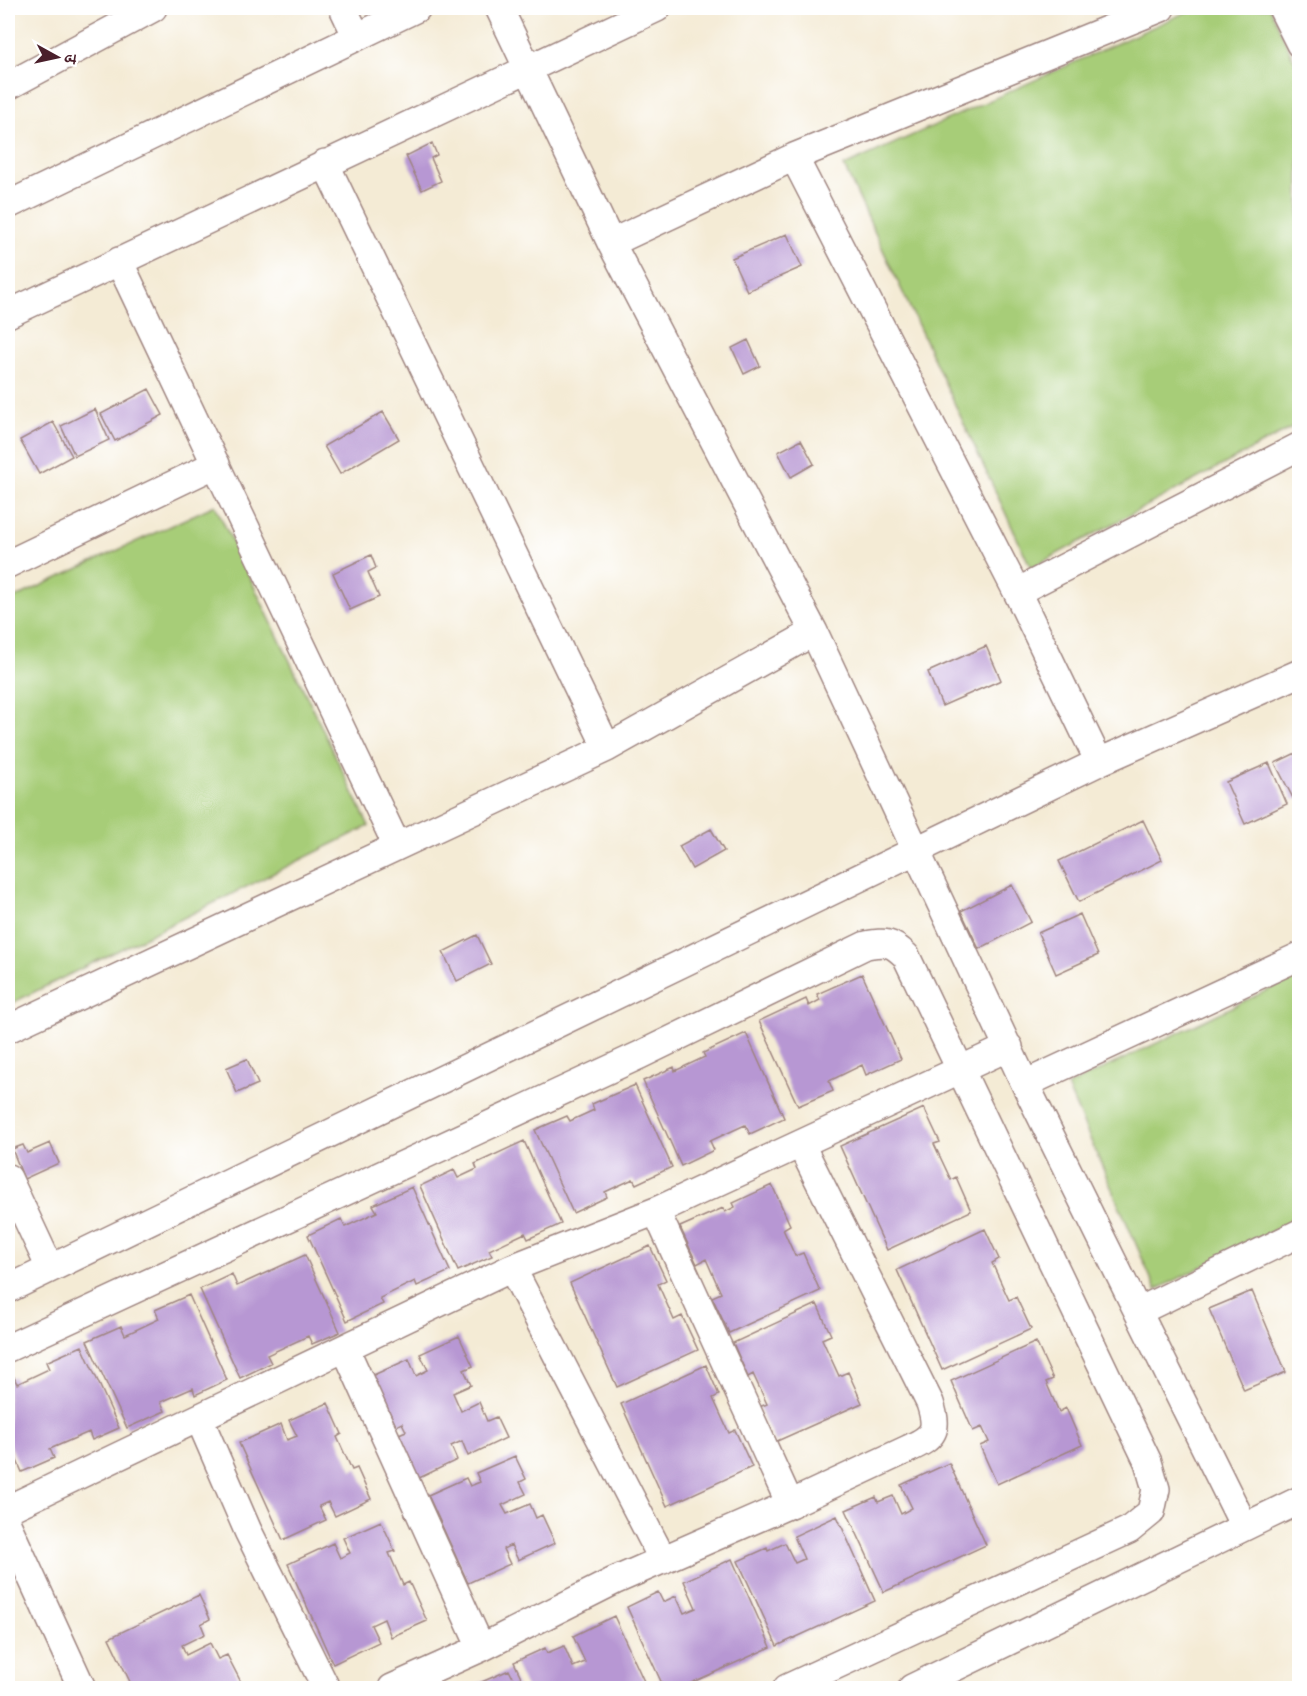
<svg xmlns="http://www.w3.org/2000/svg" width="1307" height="1696" viewBox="0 0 1307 1696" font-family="Dekko,'Playpen Sans Deva',sans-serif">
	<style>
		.green { fill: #a7cd78; stroke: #787652; stroke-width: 1.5 }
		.building { fill: #b797d3 }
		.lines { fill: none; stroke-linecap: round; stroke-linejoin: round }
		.minor-casing { stroke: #9f8580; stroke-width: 30 }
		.minor { stroke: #fff; stroke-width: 27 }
	</style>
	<rect width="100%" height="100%" fill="#fff"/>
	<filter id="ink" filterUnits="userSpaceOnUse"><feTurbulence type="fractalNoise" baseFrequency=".0167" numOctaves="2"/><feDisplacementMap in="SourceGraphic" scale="12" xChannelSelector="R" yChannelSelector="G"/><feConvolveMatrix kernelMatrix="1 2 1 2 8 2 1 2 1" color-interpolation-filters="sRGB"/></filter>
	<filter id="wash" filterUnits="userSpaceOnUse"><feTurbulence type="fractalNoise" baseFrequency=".008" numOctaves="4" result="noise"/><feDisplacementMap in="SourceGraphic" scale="24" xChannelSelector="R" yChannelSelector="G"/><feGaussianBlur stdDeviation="1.35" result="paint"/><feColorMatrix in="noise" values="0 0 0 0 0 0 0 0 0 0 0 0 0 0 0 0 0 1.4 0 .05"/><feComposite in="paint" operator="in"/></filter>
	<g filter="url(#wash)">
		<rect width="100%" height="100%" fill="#f4ebd5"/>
		<!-- green -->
		<path class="green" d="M 1195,8 L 1270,8 L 1299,71 L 1299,424 L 1031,568 L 844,166 Z
			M 215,505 L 369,826 L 8,1005 L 8,601 Z
			M 1299,975 L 1299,1218 L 1156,1290 L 1067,1086 Z"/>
		<g id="blocks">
			<!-- building -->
			<path class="building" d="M 432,143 L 437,155 L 431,158 L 441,181 L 422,190 L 406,156 Z
				M 787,234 L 802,267 L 747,291 L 732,258 Z
				M 748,340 L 760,366 L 744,374 L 732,348 Z
				M 149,389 L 163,415 L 115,441 L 101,414 Z
				M 95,409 L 109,440 L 75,456 L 61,426 Z
				M 383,412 L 399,439 L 340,474 L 324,446 Z
				M 53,422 L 72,456 L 39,474 L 20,440 Z
				M 801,440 L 814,464 L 791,477 L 778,452 Z
				M 371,555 L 376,568 L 368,572 L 379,597 L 350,610 L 333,573 Z
				M 986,646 L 1001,680 L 942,706 L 928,672 Z
				M 1300,751 L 1300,797 L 1294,800 L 1275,763 Z
				M 1269,763 L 1287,804 L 1245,824 L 1226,782 Z
				M 1143,820 L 1162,860 L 1079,902 L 1059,861 Z
				M 711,829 L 724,851 L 692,869 L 679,846 Z
				M 1012,885 L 1031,922 L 979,949 L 961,911 Z
				M 1080,914 L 1098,955 L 1056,974 L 1038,933 Z
				M 477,935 L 491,964 L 457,981 L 443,952 Z
				M 862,974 L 901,1059 L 866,1075 L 862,1065 L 829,1081 L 833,1091 L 798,1106 L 759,1021 L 806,999 L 809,1006 L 820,1000 L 817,994 Z
				M 746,1033 L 784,1118 L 750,1134 L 745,1125 L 710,1141 L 714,1150 L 681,1166 L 643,1081 L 674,1067 L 675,1071 L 705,1057 L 703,1053 Z
				M 247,1059 L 258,1084 L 237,1093 L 226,1068 Z
				M 635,1085 L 672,1167 L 636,1184 L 633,1179 L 605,1192 L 607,1197 L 573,1213 L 535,1130 L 567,1116 L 570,1121 L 594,1110 L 592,1104 Z
				M 924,1108 L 940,1142 L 934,1144 L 951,1180 L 956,1177 L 971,1211 L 887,1250 L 840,1146 Z
				M 524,1141 L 561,1224 L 528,1239 L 525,1233 L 489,1250 L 492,1256 L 458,1271 L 420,1186 L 454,1170 L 458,1178 L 477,1169 L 475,1164 Z
				M 50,1143 L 59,1163 L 24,1179 L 12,1149 L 23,1145 L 27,1153 Z
				M 772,1185 L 790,1225 L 783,1229 L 795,1256 L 803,1253 L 820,1291 L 729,1333 L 712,1297 L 721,1293 L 706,1259 L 697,1264 L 680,1227 L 723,1208 L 725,1212 L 735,1207 L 733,1203 Z
				M 412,1187 L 450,1271 L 417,1286 L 415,1281 L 380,1298 L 383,1304 L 347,1321 L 308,1235 L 341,1219 L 345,1227 L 377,1212 L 373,1205 Z
				M 985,1229 L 999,1259 L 992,1263 L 1009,1300 L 1016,1297 L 1031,1329 L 942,1370 L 897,1270 Z
				M 650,1246 L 666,1280 L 658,1284 L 674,1320 L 682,1316 L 698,1350 L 617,1387 L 570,1283 Z
				M 305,1255 L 340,1332 L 312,1344 L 308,1336 L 267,1355 L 271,1363 L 240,1378 L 200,1289 L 232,1274 L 237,1286 Z
				M 1252,1291 L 1286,1372 L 1244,1390 L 1209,1309 Z
				M 189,1295 L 227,1380 L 195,1395 L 193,1388 L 161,1402 L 165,1411 L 127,1428 L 87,1341 L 121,1326 L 125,1335 L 159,1319 L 155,1310 Z
				M 817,1304 L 831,1335 L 822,1339 L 839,1376 L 848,1372 L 862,1403 L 775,1442 L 759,1407 L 767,1404 L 753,1374 L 748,1377 L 733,1343 Z
				M 459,1336 L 473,1366 L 464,1370 L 471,1385 L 453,1393 L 461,1411 L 479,1402 L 487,1421 L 496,1417 L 506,1438 L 468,1456 L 462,1441 L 451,1446 L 457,1460 L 413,1481 L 398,1450 L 405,1447 L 399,1434 L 406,1431 L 402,1423 L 396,1426 L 388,1409 L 382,1412 L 367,1378 L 409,1359 L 416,1376 L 428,1370 L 420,1354 Z
				M 1036,1342 L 1053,1379 L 1046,1382 L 1059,1412 L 1066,1408 L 1082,1445 L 997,1484 L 980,1446 L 989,1442 L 982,1427 L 973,1431 L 951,1381 Z
				M 82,1346 L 119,1428 L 92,1440 L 89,1432 L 50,1449 L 54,1458 L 22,1472 L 8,1440 L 8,1380 L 14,1377 L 17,1384 L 49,1369 L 46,1362 Z
				M 706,1365 L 719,1395 L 713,1398 L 729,1433 L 735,1430 L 752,1467 L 667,1506 L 621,1404 Z
				M 328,1403 L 342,1434 L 337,1437 L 352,1470 L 357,1468 L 371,1499 L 335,1516 L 328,1502 L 319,1506 L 326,1520 L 283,1540 L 239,1443 L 281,1424 L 287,1440 L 297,1436 L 289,1420 Z
				M 515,1456 L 526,1479 L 520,1482 L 526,1494 L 502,1505 L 507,1514 L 530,1504 L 536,1518 L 542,1515 L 555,1543 L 518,1560 L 511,1545 L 503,1549 L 510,1564 L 468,1583 L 428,1495 L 466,1478 L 470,1486 L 480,1482 L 476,1473 Z
				M 949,1463 L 986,1545 L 884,1592 L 846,1510 L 876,1497 L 878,1502 L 893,1496 L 901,1514 L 912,1508 L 901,1485 Z
				M 837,1516 L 875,1601 L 777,1646 L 738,1561 L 767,1548 L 768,1551 L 785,1543 L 795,1563 L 804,1559 L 794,1536 Z
				M 381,1521 L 395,1551 L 389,1553 L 403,1585 L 409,1582 L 427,1621 L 391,1637 L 384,1619 L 371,1625 L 379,1642 L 333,1664 L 288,1564 L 333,1543 L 340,1558 L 350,1553 L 343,1538 Z
				M 732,1559 L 771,1647 L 680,1688 L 664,1688 L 627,1607 L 658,1592 L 663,1602 L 676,1596 L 684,1613 L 696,1608 L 684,1581 Z
				M 199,1595 L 210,1619 L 201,1624 L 205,1634 L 182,1645 L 186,1655 L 210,1643 L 218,1659 L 227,1655 L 244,1688 L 133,1688 L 109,1638 Z
				M 614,1616 L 647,1688 L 526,1688 L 514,1662 L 545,1648 L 547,1653 L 564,1646 L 573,1667 L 585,1662 L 573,1636 Z
				M 509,1670 L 518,1688 L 468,1688 Z"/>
		</g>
	</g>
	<g filter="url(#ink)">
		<use href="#blocks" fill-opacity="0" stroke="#9f8580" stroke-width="1.5"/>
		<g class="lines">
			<defs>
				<path id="minor" d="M 343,8 L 357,37
					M 499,8 L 611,243 L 814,632 L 1025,1084 L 1244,1526
					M 1282,8 L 1300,44
					M 8,86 L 153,8
					M 794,157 L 1017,592 L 1099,762
					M 325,163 L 607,748
					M 8,205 L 417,8
					M 611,243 L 794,157 L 1161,8
					M 119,261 L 397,846
					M 8,314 L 657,8
					M 8,564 L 216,464
					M 1017,592 L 1300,446
					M 8,1029 L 607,748 L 814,632
					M 1025,1084 L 1300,956
					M 8,1178 L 50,1268
					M 656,1211 L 790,1504
					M 512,1268 L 663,1560
					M 8,1289 L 1099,762 L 1300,673
					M 1139,1311 L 1300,1233
					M 8,1348 L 640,1055 L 866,945 C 886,942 891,941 906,956 L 1148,1462 L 1156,1489 L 1151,1512 L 1129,1530 L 787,1688
					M 345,1348 L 481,1648
					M 199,1418 L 248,1531 L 326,1688
					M 8,1509 L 512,1268 L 656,1211 L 1009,1047
					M 8,1526 L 82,1688
					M 392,1688 L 481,1648 L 614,1581 L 790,1504 L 908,1449 C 934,1437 939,1431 930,1403 L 801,1145
					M 912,1688 L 1300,1500"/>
			</defs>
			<!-- minor casing -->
			<use href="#minor" class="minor-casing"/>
			<!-- minor -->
			<use href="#minor" class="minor"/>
		</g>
	</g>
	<!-- margin -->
	<rect width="1307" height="1696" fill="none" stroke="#fff" stroke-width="30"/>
	<!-- north arrow -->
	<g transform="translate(57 57) rotate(98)" stroke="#ffffff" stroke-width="4.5" paint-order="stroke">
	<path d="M0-4.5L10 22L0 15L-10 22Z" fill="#4a1f2b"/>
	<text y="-9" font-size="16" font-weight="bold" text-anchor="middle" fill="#4a1f2b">उ</text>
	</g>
</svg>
